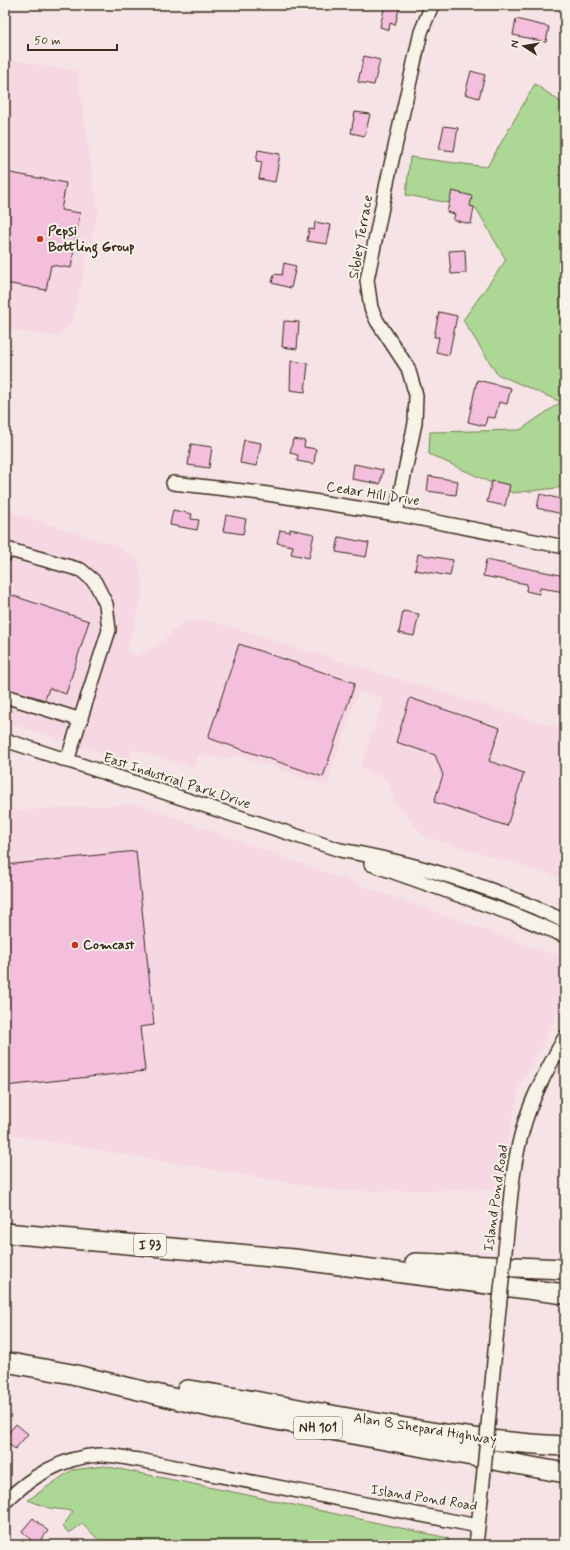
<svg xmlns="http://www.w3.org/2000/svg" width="570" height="1550" viewBox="0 0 570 1550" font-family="Mynerve,sans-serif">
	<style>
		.built { fill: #f5d8e3 }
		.green { fill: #add794; stroke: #748059 }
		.building { fill: #f3bfdd; stroke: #3b2a1e }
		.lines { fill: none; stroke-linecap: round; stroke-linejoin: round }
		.minor-casing { stroke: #3b2a1e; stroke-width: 16 }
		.highway-casing { stroke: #3b2a1e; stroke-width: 22 }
		.minor { stroke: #f7f3e8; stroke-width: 13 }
		.highway { stroke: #f7f3e8; stroke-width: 19 }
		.minor-bridge-casing { stroke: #3b2a1e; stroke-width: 16; stroke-linecap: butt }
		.minor-bridge { stroke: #f7f3e8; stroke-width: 13 }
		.poi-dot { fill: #c8321e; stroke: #f7f3e8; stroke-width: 1.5 }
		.labels { text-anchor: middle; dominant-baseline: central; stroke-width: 4; stroke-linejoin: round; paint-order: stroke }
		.shield { fill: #f7f3e8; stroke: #73665b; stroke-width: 1 }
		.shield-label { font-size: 13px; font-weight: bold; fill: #3b2a1e }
		.poi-label { font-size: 14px; font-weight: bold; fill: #3b2a1e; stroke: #f7f3e8; text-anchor: start }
		.street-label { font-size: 14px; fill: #3b2a1e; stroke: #f7f3e8 }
	</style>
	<rect width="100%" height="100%" fill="#f6e3e5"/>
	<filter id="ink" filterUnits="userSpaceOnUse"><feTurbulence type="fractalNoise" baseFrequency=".025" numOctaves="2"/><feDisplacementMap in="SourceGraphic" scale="8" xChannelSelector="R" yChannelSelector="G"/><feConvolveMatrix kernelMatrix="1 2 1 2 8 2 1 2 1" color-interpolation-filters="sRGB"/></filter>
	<g filter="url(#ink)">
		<!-- built -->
		<path class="built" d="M 5,59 L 77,71 L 98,212 L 71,325 L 57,337 L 5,329 Z
			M 5,510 L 114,545 L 138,561 L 144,590 L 127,650 L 135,656 L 157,646 L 185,620 L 210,621 L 565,730 L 565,879 L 424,836 L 397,804 L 386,779 L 361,768 L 384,699 L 358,691 L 327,785 L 238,756 L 225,759 L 199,754 L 193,767 L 133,749 L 127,762 L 5,722 Z
			M 137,804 L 565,959 L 565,1001 L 519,1088 L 498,1190 L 339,1191 L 5,1134 L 5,811 Z"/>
		<!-- green -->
		<path class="green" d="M 535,84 L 565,105 L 565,487 L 513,493 L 429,454 L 430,432 L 520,430 L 561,402 L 497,374 L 463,320 L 506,260 L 476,208 L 406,195 L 410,157 L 487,167 Z
			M 104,1466 L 238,1493 L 448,1538 L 450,1545 L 101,1545 L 100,1541 L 82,1524 L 69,1533 L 63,1527 L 73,1511 L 49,1508 L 28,1500 L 72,1470 Z"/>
		<!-- building -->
		<path class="building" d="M 385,5 L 400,5 L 395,25 L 390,23 L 389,30 L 380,27 Z
			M 516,19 L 549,27 L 546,42 L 513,35 Z
			M 364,56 L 380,60 L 374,85 L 358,82 Z
			M 471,71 L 485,75 L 479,98 L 465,94 Z
			M 355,112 L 370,114 L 365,136 L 351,133 Z
			M 444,126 L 458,128 L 454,151 L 439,149 Z
			M 258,150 L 280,154 L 275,182 L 259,179 L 262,162 L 256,161 Z
			M 5,172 L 66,183 L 61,210 L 80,213 L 71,268 L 51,265 L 46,290 L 5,283 Z
			M 452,191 L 472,196 L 470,206 L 474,207 L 471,224 L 453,220 L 455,214 L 447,212 Z
			M 315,222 L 331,225 L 327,244 L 307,241 L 309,229 L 314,230 Z
			M 465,250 L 466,273 L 451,274 L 449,251 Z
			M 284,263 L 296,266 L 291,288 L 272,283 L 274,274 L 282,275 Z
			M 439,312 L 457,316 L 449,355 L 436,352 L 439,337 L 434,337 Z
			M 284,321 L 299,322 L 297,349 L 282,347 Z
			M 291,361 L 308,363 L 305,392 L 290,390 Z
			M 477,380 L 511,388 L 507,404 L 499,402 L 495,418 L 487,417 L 485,426 L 468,422 Z
			M 293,439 L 305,441 L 304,447 L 316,449 L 314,464 L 297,461 L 298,455 L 290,453 Z
			M 244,440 L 261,443 L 257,466 L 240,463 Z
			M 191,444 L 212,447 L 209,468 L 188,465 Z
			M 354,464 L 383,470 L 380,484 L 352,479 Z
			M 429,476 L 458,481 L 456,495 L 427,491 Z
			M 492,481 L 510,485 L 505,506 L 487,502 Z
			M 540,494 L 565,500 L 562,514 L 537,508 Z
			M 173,510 L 192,514 L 191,519 L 199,520 L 197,530 L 170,525 Z
			M 226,515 L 246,519 L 243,534 L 223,531 Z
			M 290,529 L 314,534 L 309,558 L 291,554 L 293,546 L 277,543 L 280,530 L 290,532 Z
			M 339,537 L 369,543 L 366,557 L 336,552 Z
			M 418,554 L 453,560 L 450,576 L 415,570 Z
			M 486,560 L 565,576 L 565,592 L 540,588 L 539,594 L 526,591 L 527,584 L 483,576 Z
			M 5,593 L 89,621 L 66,694 L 49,688 L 45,700 L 5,688 Z
			M 403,611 L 419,614 L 414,636 L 399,633 Z
			M 239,644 L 355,683 L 323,777 L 208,738 Z
			M 410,698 L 500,728 L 489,761 L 524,773 L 507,826 L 434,802 L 443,775 L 435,755 L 396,742 Z
			M 136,851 L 154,1025 L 140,1027 L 145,1071 L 5,1086 L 5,865 Z
			M 16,1424 L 28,1434 L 15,1449 L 5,1441 L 5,1437 Z
			M 33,1518 L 48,1531 L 36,1545 L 22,1531 Z"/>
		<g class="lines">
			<defs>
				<path id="minor" d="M 173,483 L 261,493 L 396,514 L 565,547
					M 396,514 L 415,423 L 416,395 L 408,368 L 377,321 L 371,308 L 367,280 L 388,178 L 421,32 L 432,5
					M 5,555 L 10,550 L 81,570 L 95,582 L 106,604 L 109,630 L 67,761
					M 5,696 L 81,720
					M 5,740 L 340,850 C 416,863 495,888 565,921
					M 371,864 L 515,915 L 565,936
					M 506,1242 C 510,1205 512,1168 522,1132 C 531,1098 548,1068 565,1037
					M 490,1404 L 498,1319
					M 5,1502 C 30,1477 63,1457 99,1455 C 112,1454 126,1458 139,1460 L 478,1526
					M 476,1545 L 483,1481"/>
				<path id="highway" d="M 5,1233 L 294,1259 L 565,1294
					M 415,1263 L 565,1269
					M 5,1362 L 72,1374 L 222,1410 L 565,1473
					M 187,1390 C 313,1409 438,1440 565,1446"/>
			</defs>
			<!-- minor casing -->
			<use href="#minor" class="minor-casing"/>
			<!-- highway casing -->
			<use href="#highway" class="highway-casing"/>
			<!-- minor -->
			<use href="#minor" class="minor"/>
			<!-- highway -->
			<use href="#highway" class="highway"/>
			<defs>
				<path id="minor-bridge" d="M 498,1319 L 506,1242
					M 483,1481 L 490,1404"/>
			</defs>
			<!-- minor-bridge casing -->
			<use href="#minor-bridge" class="minor-bridge-casing"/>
			<!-- minor-bridge -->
			<use href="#minor-bridge" class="minor-bridge"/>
		</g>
	</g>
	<!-- markers -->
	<g class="poi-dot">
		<circle cx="40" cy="239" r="4"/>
		<circle cx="75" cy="945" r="4"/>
	</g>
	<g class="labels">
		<!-- shield labels -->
		<g class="shield">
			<rect x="134" y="1234" width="32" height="22" rx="3"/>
			<rect x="294" y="1417" width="48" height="22" rx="3"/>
		</g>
		<g class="shield-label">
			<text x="150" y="1245">I 93</text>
			<text x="318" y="1428">NH 101</text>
		</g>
		<!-- poi labels -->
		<g class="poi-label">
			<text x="48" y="231">Pepsi<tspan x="48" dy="16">Bottling Group</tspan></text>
			<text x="83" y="945">Comcast</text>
		</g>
		<!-- street labels -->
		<g class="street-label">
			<text transform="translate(361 237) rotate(-80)">Sibley Terrace</text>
			<text transform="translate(373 494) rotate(9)">Cedar Hill Drive</text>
			<text transform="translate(177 781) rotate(18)">East Industrial Park Drive</text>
			<text transform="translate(496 1198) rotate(-82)">Island Pond Road</text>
			<text transform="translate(425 1429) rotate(9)">Alan B Shepard Highway</text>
			<text transform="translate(424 1498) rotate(9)">Island Pond Road</text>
		</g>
	</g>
	<!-- margin -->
	<rect width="570" height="1550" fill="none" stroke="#f7f3e8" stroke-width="20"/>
	<rect x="10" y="10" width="550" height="1530" fill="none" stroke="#3b2a1e" stroke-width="1.5" filter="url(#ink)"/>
	<!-- north arrow -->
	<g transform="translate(524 46) rotate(282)" stroke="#f7f3e8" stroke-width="3" paint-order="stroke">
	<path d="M0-3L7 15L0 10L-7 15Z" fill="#3b2a1e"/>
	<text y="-6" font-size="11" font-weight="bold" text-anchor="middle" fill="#3b2a1e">N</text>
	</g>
	<!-- scale -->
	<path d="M28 44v6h89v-6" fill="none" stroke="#3b2a1e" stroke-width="2"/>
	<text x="34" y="44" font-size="12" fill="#3b2a1e" stroke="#f7f3e8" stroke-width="3" paint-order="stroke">50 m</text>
</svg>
